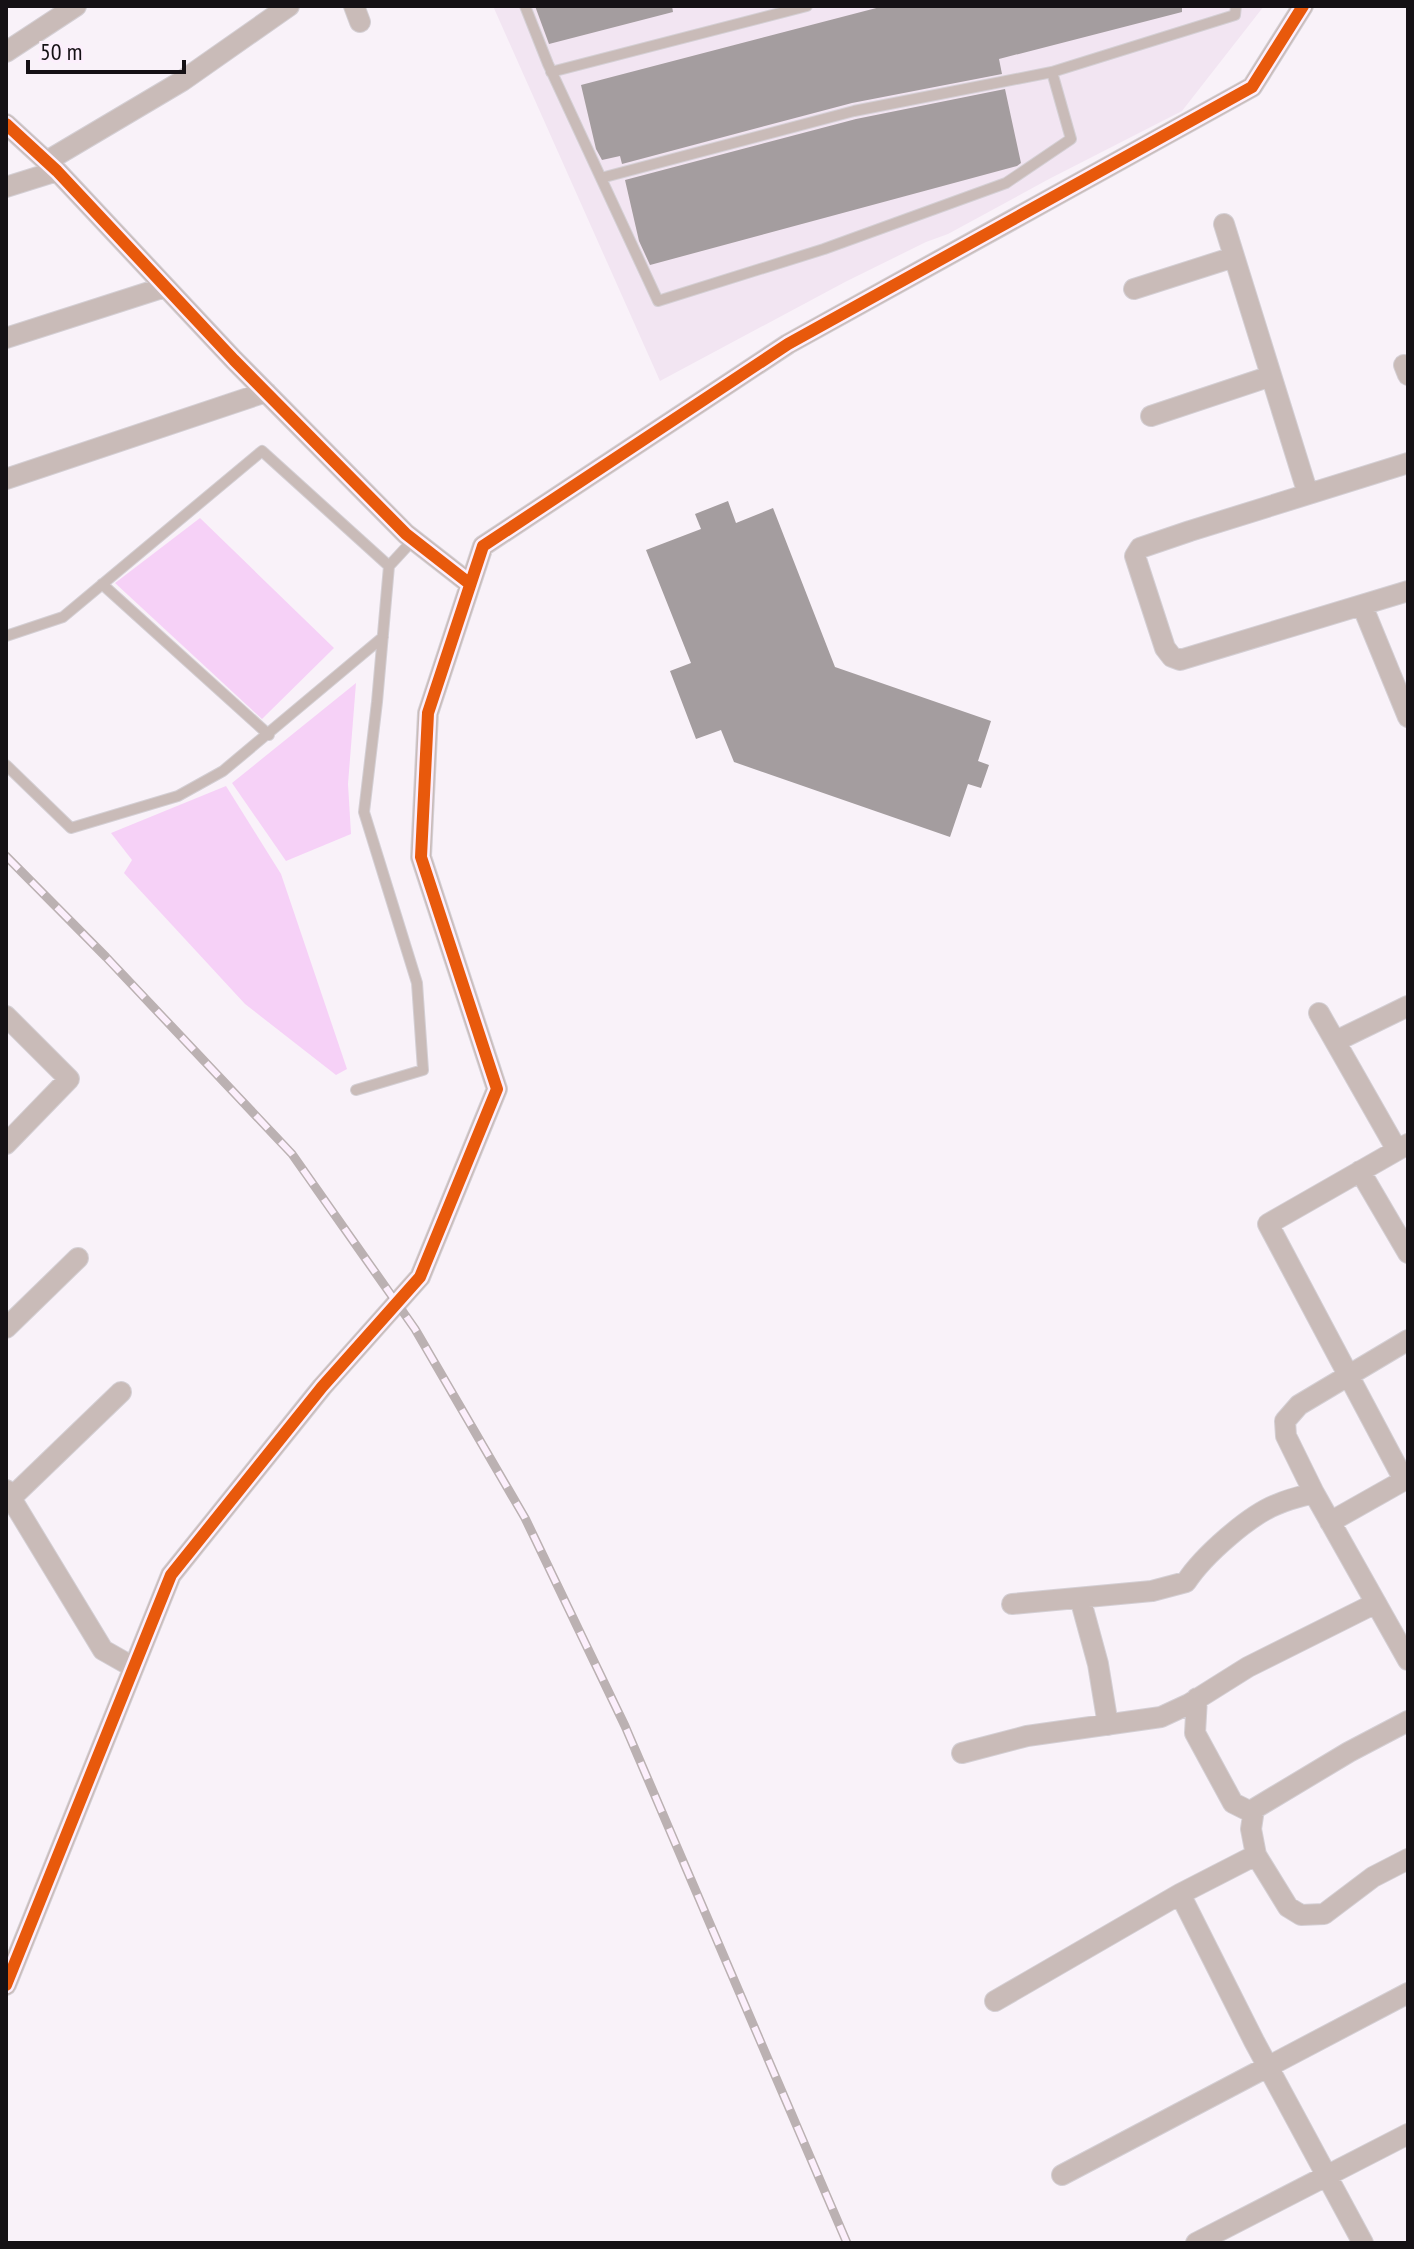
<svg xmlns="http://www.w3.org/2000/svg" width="1414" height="2249" viewBox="0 0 1414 2249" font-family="'PT Sans Narrow',sans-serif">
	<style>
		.built { fill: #f2e5f2 }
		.green { fill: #f6d1f7 }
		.building { fill: #a49d9f }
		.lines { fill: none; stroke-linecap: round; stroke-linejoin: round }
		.service-casing { stroke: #d4cfd4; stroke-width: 12 }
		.minor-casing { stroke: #d4cfd4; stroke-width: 22 }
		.service { stroke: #c9bbb8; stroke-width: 10 }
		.minor { stroke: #c9bbb8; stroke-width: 20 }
		.rail-casing { stroke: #bbb1b2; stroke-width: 9 }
		.rail { stroke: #fceffc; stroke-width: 6; stroke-dasharray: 18; stroke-linecap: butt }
		.cycleway-casing { stroke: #fceffc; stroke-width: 17 }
		.cycleway { stroke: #e8590c; stroke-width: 12 }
	</style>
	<rect width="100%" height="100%" fill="#f9f2f9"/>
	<!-- built -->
	<path class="built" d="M 493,6 L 1264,6 L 1182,111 L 1049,179 L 948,234 L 926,242 L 845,282 L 660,381 Z"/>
	<!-- green -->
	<path class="green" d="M 200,518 L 334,648 L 262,719 L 115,583 Z
		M 356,683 L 348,784 L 351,834 L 286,861 L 232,783 Z
		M 226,786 L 281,874 L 347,1069 L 336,1075 L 245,1004 L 124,873 L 132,860 L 111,833 Z"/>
	<!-- building -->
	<path class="building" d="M 535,6 L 672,6 L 673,12 L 549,44 Z
		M 884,6 L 1182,6 L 1182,12 L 999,59 L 1002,74 L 852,103 L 622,164 L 620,156 L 602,160 L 596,149 L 581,85 Z
		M 1005,89 L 1021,163 L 1017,166 L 650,265 L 639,241 L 625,180 L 856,119 Z
		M 728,501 L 736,523 L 773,508 L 835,667 L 991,721 L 978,761 L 989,765 L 981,788 L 968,784 L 950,837 L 734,762 L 721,730 L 696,739 L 670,671 L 691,663 L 646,550 L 701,529 L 695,514 Z"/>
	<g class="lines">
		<defs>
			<path id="service" d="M 525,6 L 548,64 L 658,301 L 824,249 L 1006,183 L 1071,139 L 1052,72 L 1235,15 L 1236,6
				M 551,72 L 807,6
				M 601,178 L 854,111 L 1052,72
				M 102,584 L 269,735
				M 6,636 L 63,617 L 262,451 L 389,566
				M 6,765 L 71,828 L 178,796 L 223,771 L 383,637
				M 356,1090 L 423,1070 L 417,983 L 364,812 L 377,702 L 389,566 L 413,540"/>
			<path id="minor" d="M 354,6 L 360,22
				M 6,52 L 76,6
				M 6,124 L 57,171 L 234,360 L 406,534 L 470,584
				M 47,161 L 182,81 L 289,6
				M 6,187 L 57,171
				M 1224,224 L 1308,494
				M 1134,289 L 1234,257
				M 6,338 L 165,287
				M 1404,365 L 1408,375
				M 1151,416 L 1271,376
				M 1408,463 L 1190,531 L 1140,548 L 1135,556 L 1165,648 L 1172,657 L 1180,660 L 1408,591
				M 6,479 L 266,392
				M 1362,605 L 1408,717
				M 1319,1013 L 1397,1150
				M 6,1016 L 69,1079 L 6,1144
				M 1336,1041 L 1408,1006
				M 1360,1171 L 1408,1253
				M 6,1328 L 78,1258
				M 1404,1480 L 1268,1224 L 1408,1144
				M 6,1490 L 103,1650 L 133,1667
				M 1314,1493 L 1286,1436 L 1285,1421 L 1299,1405 L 1408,1340
				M 11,1498 L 121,1392
				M 1330,1522 L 1408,1478
				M 1080,1598 L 1098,1664 L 1108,1725
				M 1012,1604 L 1152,1591 L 1186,1582 C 1203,1556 1249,1515 1278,1504 C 1289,1499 1302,1496 1314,1493 L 1408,1660
				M 1197,1698 L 1195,1733 L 1233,1803 L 1253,1813
				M 1408,1721 L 1349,1752 L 1254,1809 L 1251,1829 L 1256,1855 L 1288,1907 L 1301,1915 L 1324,1914 L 1373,1877 L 1408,1859
				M 962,1753 L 1027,1736 L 1161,1717 L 1189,1704 L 1248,1667 L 1376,1603
				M 1180,1894 L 1254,2041 L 1363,2243
				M 6,1985 L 171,1575 L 322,1387 L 420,1277 L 497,1089 L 421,857 L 428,713 L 483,546 L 788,344 L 1252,87 L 1303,6
				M 995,2001 L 1180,1894 L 1256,1855
				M 1062,2175 L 1408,1993
				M 1196,2243 L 1408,2134"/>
		</defs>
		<!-- service casing -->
		<use href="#service" class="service-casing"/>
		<!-- minor casing -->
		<use href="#minor" class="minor-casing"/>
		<!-- service -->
		<use href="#service" class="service"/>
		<!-- minor -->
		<use href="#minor" class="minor"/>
		<defs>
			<path id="rail" d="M 6,856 L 106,957 L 292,1154 L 415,1329 L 525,1518 L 625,1726 L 847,2243"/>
		</defs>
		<!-- rail casing -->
		<use href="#rail" class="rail-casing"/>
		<!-- rail -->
		<use href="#rail" class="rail"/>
		<defs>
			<path id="cycleway" d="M 6,124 L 57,171 L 234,360 L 406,534 L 470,584
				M 6,1985 L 171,1575 L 322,1387 L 420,1277 L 497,1089 L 421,857 L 428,713 L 483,546 L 788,344 L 1252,87 L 1303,6"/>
		</defs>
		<!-- cycleway casing -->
		<use href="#cycleway" class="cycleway-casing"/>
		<!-- cycleway -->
		<use href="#cycleway" class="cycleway"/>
	</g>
	<!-- border -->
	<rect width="1414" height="2249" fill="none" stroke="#151115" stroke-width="16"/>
	<!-- scale -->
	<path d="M28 60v12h156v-12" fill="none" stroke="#151115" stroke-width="4"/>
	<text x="40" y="60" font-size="24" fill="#151115" stroke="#fceffc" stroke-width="6" paint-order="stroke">50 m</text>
</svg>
